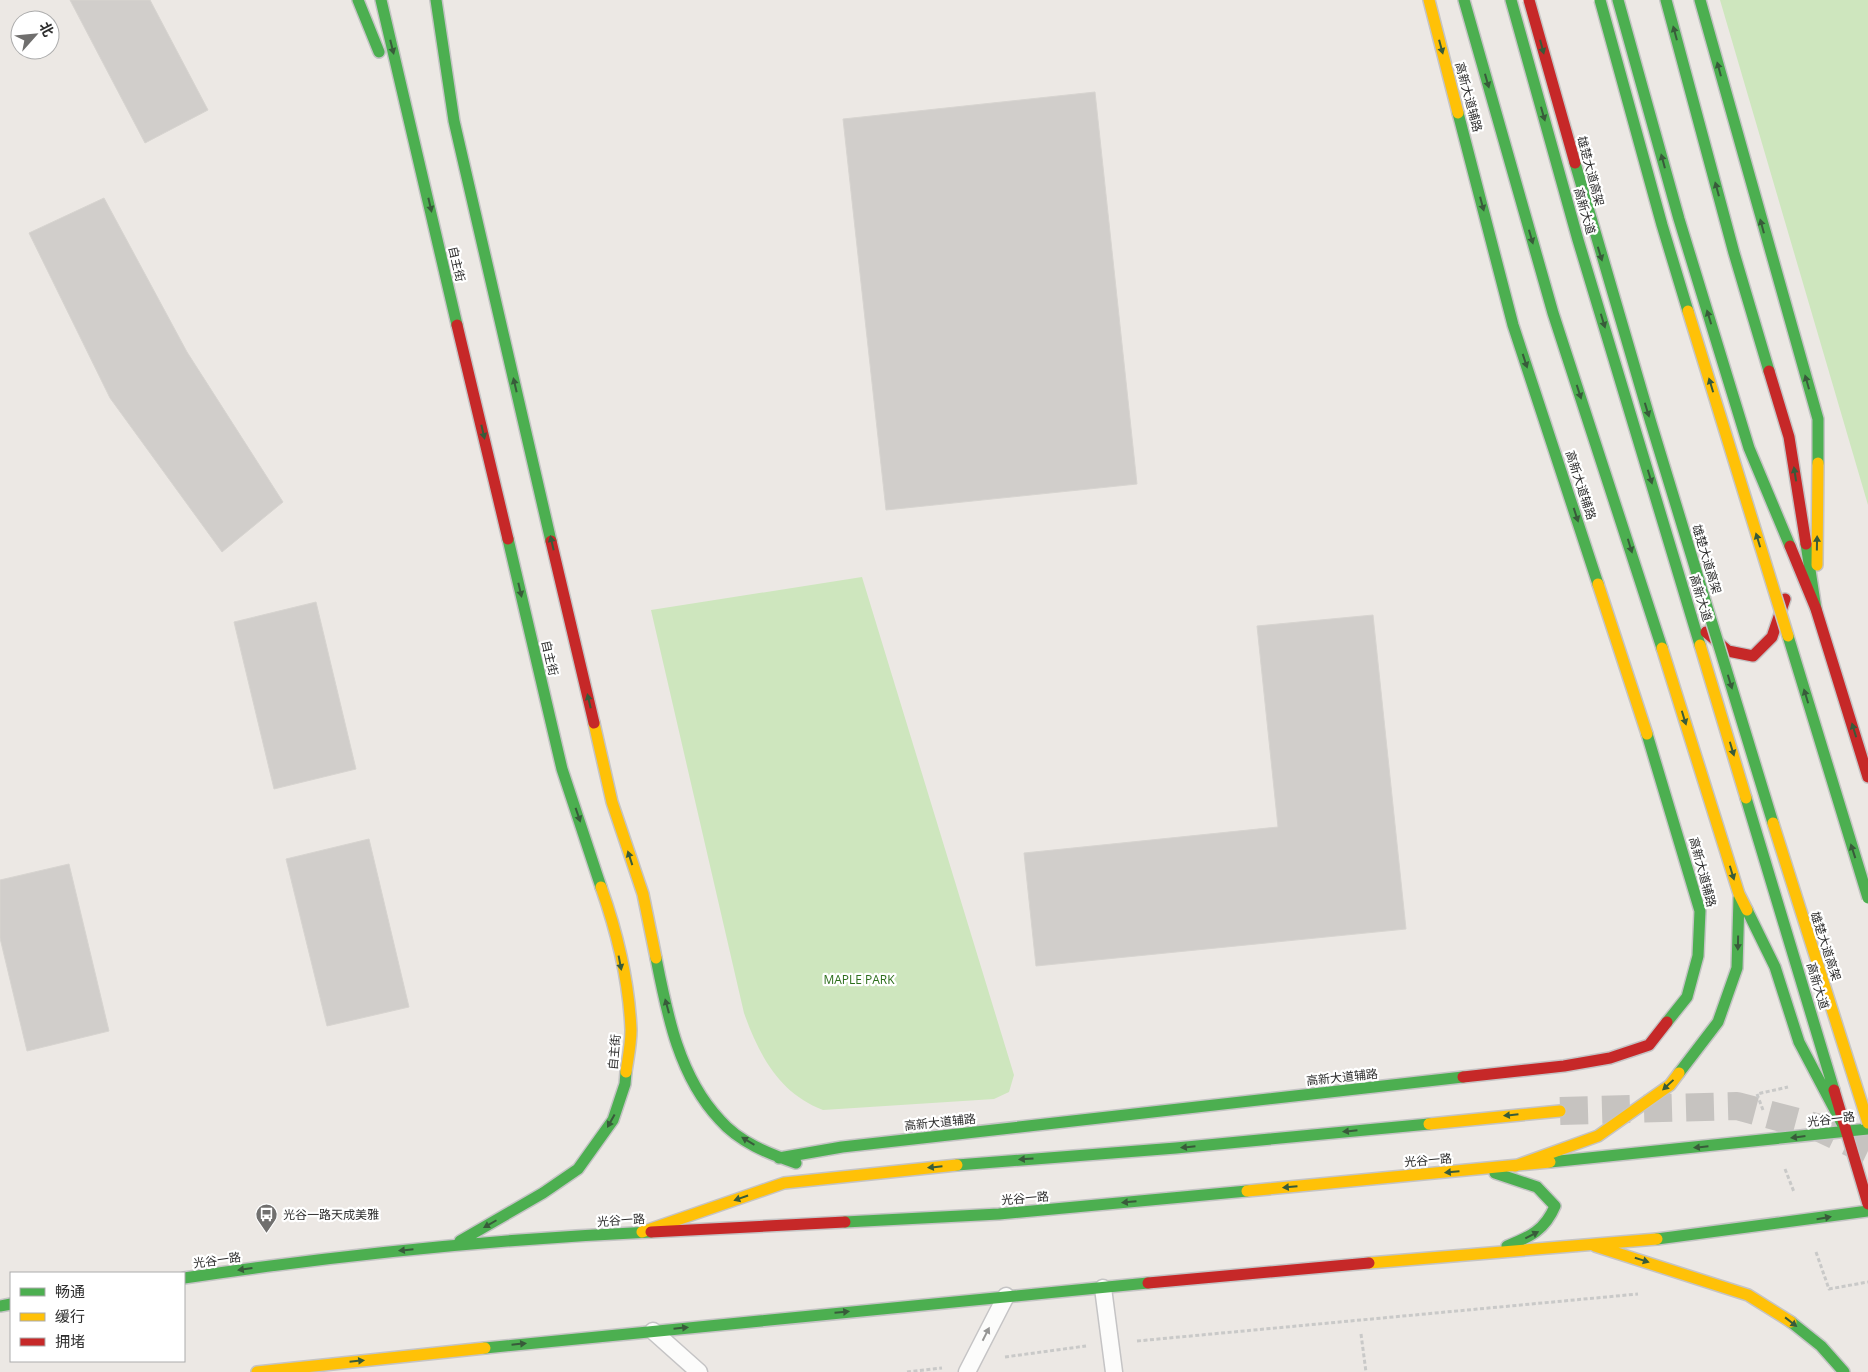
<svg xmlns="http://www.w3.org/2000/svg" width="1868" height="1372" viewBox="0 0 1868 1372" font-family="'Open Sans','Noto Sans SC',sans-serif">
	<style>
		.green { fill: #cee6be }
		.building { fill: #d1cecb; stroke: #d7d4d0 }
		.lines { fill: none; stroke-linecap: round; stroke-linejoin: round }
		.primary-tunnel { stroke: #c6c3c0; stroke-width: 28; stroke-dasharray: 28 14; stroke-linecap: butt }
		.lane-casing { stroke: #c5c4c5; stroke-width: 19 }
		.fast-casing { stroke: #c5c4c5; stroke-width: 14 }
		.slow-casing { stroke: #c5c4c5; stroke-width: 14 }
		.jam-casing { stroke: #c5c4c5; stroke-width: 14 }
		.path { stroke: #c9c9c8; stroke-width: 3; stroke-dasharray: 4 2.5; stroke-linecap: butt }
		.lane { stroke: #fcfcfb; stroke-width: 16 }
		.fast { stroke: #4caf50; stroke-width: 11 }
		.slow { stroke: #ffc107; stroke-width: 11 }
		.jam { stroke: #c62828; stroke-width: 11 }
		.fast-bridge-casing { stroke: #c6c5c4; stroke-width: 14; stroke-linecap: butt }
		.slow-bridge-casing { stroke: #c6c5c4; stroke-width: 14; stroke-linecap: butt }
		.jam-bridge-casing { stroke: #c6c5c4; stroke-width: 14; stroke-linecap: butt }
		.fast-bridge { stroke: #4caf50; stroke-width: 11 }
		.slow-bridge { stroke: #ffc107; stroke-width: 11 }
		.jam-bridge { stroke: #c62828; stroke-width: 11 }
		.oneway { fill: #385b3a }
		.oneway2 { fill: #959594 }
		.labels { text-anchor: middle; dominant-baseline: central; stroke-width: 4.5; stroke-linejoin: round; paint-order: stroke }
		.street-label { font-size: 12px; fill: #2e2e2e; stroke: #fff }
		.park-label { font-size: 12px; fill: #2c6e1b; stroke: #fff }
		.poi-label { font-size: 12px; fill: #2e2e2e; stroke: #fff; text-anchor: start }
	</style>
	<rect width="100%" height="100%" fill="#ece8e4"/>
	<!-- green -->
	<path class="green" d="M 1720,0 L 1868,0 L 1868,505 Z
		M 862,577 L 1014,1075 L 1009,1092 L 994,1099 L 823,1110 C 779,1093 759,1055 744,1013 L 651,610 Z"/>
	<!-- building -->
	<path class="building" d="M 70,0 L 150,0 L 208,110 L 145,143 Z
		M 1095,92 L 1137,484 L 886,510 L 843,119 Z
		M 104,198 L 187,352 L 283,502 L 222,552 L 110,398 L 29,233 Z
		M 316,602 L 356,769 L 274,789 L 234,622 Z
		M 1373,615 L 1406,929 L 1036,966 L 1024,853 L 1278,827 L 1257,626 Z
		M 369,839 L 409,1007 L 327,1026 L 286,859 Z
		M 69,864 L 109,1031 L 27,1051 L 0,938 L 0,880 Z"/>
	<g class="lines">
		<!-- primary-tunnel -->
		<path class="primary-tunnel" d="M 1560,1111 L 1737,1106 L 1820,1128 L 1868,1151"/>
		<defs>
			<path id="lane" d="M 1103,1288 L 1114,1372
				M 653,1331 L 699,1372
				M 967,1372 L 1006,1296"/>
			<path id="fast" d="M 358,0 L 379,52
				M 381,0 L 457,325
				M 436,0 L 454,121 L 551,541
				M 1464,0 L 1553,313 L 1662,648
				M 1511,0 L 1578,240 L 1700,645
				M 1618,0 L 1679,219 L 1749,448 L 1790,546
				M 1666,0 L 1734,253 L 1769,371
				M 1700,0 L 1818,419 L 1818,463
				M 1458,113 L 1513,325 L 1598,584
				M 508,539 L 562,769 L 601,887
				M 1806,544 L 1816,609
				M 1647,734 L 1700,911 L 1698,956 L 1687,997 L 1667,1022
				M 1746,798 L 1834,1090
				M 1747,910 L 1775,967 L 1799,1042 L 1846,1131
				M 656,958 C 667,1014 679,1077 720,1120 C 739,1142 769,1154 796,1163
				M 1679,1073 L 1718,1022 L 1737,968 L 1739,898
				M 779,1158 L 842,1147 L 1463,1077
				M 1550,1162 L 1868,1129
				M 957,1165 L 1176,1148 L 1429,1124
				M 1495,1173 L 1537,1187 L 1555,1206 C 1545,1230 1530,1237 1507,1246
				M 845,1222 L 999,1214 L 1247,1191
				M 1657,1239 L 1868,1211
				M 460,1241 L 543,1193 L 578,1169 L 613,1120 L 625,1084 L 626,1072
				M 184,1278 C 339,1255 495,1239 651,1232
				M 0,1306 L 11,1304
				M 1791,1322 L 1821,1346 L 1844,1372
				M 485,1348 L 1148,1283"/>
			<path id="slow" d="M 1429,0 L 1458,113
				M 1817,565 L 1818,463
				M 1598,584 L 1647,734
				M 1700,645 L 1746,798
				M 1662,648 L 1739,894 L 1747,910
				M 594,723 L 612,802 L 643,894 L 656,958
				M 601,887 C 617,932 629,982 631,1030 C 631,1044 628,1058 626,1072
				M 1429,1124 L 1560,1111
				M 1515,1166 L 1598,1136 L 1670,1085 L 1679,1073
				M 1247,1191 L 1550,1162
				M 642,1232 L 784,1183 L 957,1165
				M 1595,1246 L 1748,1295 L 1791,1322
				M 1369,1263 L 1657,1239
				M 257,1372 L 485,1348"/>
			<path id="jam" d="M 457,325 L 508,539
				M 1769,371 L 1789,437 L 1806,544
				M 551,541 L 594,723
				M 1790,546 L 1816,609 L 1868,777
				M 1706,632 L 1728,651 L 1753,656 L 1772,637 L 1785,599
				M 1463,1077 L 1564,1066 L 1610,1058 L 1649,1045 L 1667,1022
				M 1834,1090 L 1868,1204
				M 651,1232 L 845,1222
				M 1148,1283 L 1369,1263"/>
		</defs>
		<!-- lane casing -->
		<use href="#lane" class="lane-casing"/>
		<!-- fast casing -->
		<use href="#fast" class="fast-casing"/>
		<!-- slow casing -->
		<use href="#slow" class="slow-casing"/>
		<!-- jam casing -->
		<use href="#jam" class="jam-casing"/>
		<!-- path -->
		<path class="path" d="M 1763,1110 L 1757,1094 L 1788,1087
			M 1785,1169 L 1794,1192
			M 1816,1252 L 1829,1289 L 1868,1282
			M 1361,1334 L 1366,1372
			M 1137,1341 L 1638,1294
			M 1005,1357 L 1086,1346
			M 907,1372 L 942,1368"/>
		<!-- lane -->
		<use href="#lane" class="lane"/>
		<!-- fast -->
		<use href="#fast" class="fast"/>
		<!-- slow -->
		<use href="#slow" class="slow"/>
		<!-- jam -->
		<use href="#jam" class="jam"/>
		<defs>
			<path id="fast-bridge" d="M 1600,0 L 1662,225 L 1688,311
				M 1575,163 L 1651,423 L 1773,823
				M 1788,636 L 1868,898"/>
			<path id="slow-bridge" d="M 1688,311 L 1788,636
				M 1773,823 L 1868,1123"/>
			<path id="jam-bridge" d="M 1529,0 L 1575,163"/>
		</defs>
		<!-- fast-bridge casing -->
		<use href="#fast-bridge" class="fast-bridge-casing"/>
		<!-- slow-bridge casing -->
		<use href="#slow-bridge" class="slow-bridge-casing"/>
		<!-- jam-bridge casing -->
		<use href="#jam-bridge" class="jam-bridge-casing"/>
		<!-- fast-bridge -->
		<use href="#fast-bridge" class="fast-bridge"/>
		<!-- slow-bridge -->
		<use href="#slow-bridge" class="slow-bridge"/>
		<!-- jam-bridge -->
		<use href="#jam-bridge" class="jam-bridge"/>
	</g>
	<!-- one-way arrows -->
	<defs><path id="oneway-solid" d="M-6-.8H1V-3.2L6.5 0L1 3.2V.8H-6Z" transform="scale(1.25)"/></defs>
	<g class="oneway">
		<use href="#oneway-solid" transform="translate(1675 33) rotate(-105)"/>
		<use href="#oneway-solid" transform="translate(392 47) rotate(76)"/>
		<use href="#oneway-solid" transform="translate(1441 47) rotate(75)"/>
		<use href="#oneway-solid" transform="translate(1542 47) rotate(75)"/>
		<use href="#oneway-solid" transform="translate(1719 69) rotate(-105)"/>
		<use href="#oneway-solid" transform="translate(1487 81) rotate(74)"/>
		<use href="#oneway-solid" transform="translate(1543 114) rotate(74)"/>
		<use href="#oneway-solid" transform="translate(1663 161) rotate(-105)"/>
		<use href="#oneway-solid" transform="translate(1717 189) rotate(-105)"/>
		<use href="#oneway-solid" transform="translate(1482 204) rotate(75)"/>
		<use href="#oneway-solid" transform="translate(430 205) rotate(77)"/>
		<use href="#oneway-solid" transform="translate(1762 226) rotate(-105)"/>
		<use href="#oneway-solid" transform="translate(1531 237) rotate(74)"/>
		<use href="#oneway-solid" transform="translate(1600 254) rotate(73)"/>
		<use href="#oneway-solid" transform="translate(1709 317) rotate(-107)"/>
		<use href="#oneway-solid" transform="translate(1603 321) rotate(73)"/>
		<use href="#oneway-solid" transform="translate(1525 361) rotate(72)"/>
		<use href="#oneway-solid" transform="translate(1807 382) rotate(-106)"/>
		<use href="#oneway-solid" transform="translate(515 385) rotate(-103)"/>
		<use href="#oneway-solid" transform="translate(1711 385) rotate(-107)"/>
		<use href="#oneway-solid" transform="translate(1579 392) rotate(72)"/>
		<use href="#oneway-solid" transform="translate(1647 410) rotate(73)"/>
		<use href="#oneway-solid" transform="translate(483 432) rotate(77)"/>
		<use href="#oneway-solid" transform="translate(1795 474) rotate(-99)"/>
		<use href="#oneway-solid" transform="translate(1650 477) rotate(73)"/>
		<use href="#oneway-solid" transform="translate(1576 515) rotate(72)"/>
		<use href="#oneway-solid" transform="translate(1758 540) rotate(-107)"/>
		<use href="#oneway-solid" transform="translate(552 543) rotate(-103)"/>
		<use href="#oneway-solid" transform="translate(1817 543) rotate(-89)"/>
		<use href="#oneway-solid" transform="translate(1630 546) rotate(73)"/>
		<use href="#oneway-solid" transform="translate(520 590) rotate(77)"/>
		<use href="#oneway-solid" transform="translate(1730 682) rotate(73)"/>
		<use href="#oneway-solid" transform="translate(1806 696) rotate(-107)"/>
		<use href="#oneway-solid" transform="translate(589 701) rotate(-103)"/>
		<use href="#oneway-solid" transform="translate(1684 718) rotate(73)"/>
		<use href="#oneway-solid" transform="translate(1854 730) rotate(-107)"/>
		<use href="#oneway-solid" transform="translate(1732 749) rotate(73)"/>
		<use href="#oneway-solid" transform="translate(578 815) rotate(71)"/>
		<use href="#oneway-solid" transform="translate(1853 851) rotate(-108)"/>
		<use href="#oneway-solid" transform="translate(630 858) rotate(-108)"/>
		<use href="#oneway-solid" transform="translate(1732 873) rotate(73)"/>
		<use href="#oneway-solid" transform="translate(1738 943) rotate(91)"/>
		<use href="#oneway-solid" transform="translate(620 963) rotate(79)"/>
		<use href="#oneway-solid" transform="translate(667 1006) rotate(-105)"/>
		<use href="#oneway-solid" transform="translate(1668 1085) rotate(137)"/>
		<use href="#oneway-solid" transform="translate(1511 1115) rotate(174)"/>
		<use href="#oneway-solid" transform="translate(611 1121) rotate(119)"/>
		<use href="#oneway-solid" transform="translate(1350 1131) rotate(174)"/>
		<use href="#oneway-solid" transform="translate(1798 1137) rotate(173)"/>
		<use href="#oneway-solid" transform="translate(748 1141) rotate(-149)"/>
		<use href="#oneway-solid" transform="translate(1188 1147) rotate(174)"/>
		<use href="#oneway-solid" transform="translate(1701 1147) rotate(174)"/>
		<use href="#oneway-solid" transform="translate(1026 1159) rotate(176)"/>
		<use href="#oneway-solid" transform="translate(935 1167) rotate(174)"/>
		<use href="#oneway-solid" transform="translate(1452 1172) rotate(175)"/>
		<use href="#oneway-solid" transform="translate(1290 1187) rotate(175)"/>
		<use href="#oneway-solid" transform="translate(741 1198) rotate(161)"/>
		<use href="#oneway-solid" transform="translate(1129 1202) rotate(175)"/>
		<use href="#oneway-solid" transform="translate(1824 1218) rotate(-10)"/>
		<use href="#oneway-solid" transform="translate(490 1224) rotate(150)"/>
		<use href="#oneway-solid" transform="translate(1532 1235) rotate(-27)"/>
		<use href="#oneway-solid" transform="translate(406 1250) rotate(174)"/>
		<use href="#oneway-solid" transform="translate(1642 1260) rotate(17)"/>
		<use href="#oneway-solid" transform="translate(245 1269) rotate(172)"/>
		<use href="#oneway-solid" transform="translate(842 1312) rotate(-5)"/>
		<use href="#oneway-solid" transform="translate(1791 1322) rotate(38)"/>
		<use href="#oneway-solid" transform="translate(681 1328) rotate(-6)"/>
		<use href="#oneway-solid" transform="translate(519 1344) rotate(-6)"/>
		<use href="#oneway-solid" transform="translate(357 1361) rotate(-6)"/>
	</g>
	<use class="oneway2" href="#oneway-solid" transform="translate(986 1334) rotate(-63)"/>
	<!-- icons -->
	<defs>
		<symbol id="bus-pin" viewBox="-11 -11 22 30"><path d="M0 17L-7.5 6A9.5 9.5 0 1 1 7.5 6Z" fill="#706f6e" stroke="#fff"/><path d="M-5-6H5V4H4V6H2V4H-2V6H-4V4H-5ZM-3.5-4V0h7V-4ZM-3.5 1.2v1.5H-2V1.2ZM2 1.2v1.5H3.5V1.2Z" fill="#fff"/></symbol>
	</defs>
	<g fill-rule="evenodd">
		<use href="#bus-pin" x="254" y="1202" width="25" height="34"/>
	</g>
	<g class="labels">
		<!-- street labels -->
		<g class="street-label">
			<text transform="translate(1469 97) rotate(75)">高新大道辅路</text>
			<text transform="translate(1591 171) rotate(75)">雄楚大道高架</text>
			<text transform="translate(1585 211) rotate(74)">高新大道</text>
			<text transform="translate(457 264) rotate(77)">自主街</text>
			<text transform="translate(1581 485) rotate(72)">高新大道辅路</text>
			<text transform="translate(1707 559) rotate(73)">雄楚大道高架</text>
			<text transform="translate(1701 598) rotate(73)">高新大道</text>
			<text transform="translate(550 658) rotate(77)">自主街</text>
			<text transform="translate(1703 872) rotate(75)">高新大道辅路</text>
			<text transform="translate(1826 946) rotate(72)">雄楚大道高架</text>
			<text transform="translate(1818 986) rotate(73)">高新大道</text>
			<text transform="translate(614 1052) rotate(-85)">自主街</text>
			<text transform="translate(1342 1077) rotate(-6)">高新大道辅路</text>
			<text transform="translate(1831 1119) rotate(-7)">光谷一路</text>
			<text transform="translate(940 1122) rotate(-6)">高新大道辅路</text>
			<text transform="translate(1428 1160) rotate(-5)">光谷一路</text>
			<text transform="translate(1025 1198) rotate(-5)">光谷一路</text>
			<text transform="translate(621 1220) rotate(-4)">光谷一路</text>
			<text transform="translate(217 1260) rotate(-8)">光谷一路</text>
		</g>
		<!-- park labels -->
		<g class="park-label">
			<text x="859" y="979">MAPLE PARK</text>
		</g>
		<!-- poi labels -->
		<g class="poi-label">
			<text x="283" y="1214">光谷一路天成美雅</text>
		</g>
	</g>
	<!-- legend -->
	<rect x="10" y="1272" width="175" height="90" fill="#ffffff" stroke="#ababab"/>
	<rect x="20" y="1288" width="25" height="8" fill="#4caf50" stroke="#ababab"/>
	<text x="55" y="1297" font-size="15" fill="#2e2e2e">畅通</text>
	<rect x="20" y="1313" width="25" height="8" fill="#ffc107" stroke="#ababab"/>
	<text x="55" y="1322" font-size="15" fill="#2e2e2e">缓行</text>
	<rect x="20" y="1338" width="25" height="8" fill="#c62828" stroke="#ababab"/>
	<text x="55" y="1347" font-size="15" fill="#2e2e2e">拥堵</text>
	<!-- north arrow -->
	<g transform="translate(35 35) rotate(63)"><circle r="24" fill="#ffffff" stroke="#ababab"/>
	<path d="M0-4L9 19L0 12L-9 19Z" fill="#706f6e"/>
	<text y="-8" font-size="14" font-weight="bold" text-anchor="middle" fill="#2e2e2e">北</text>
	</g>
</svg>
